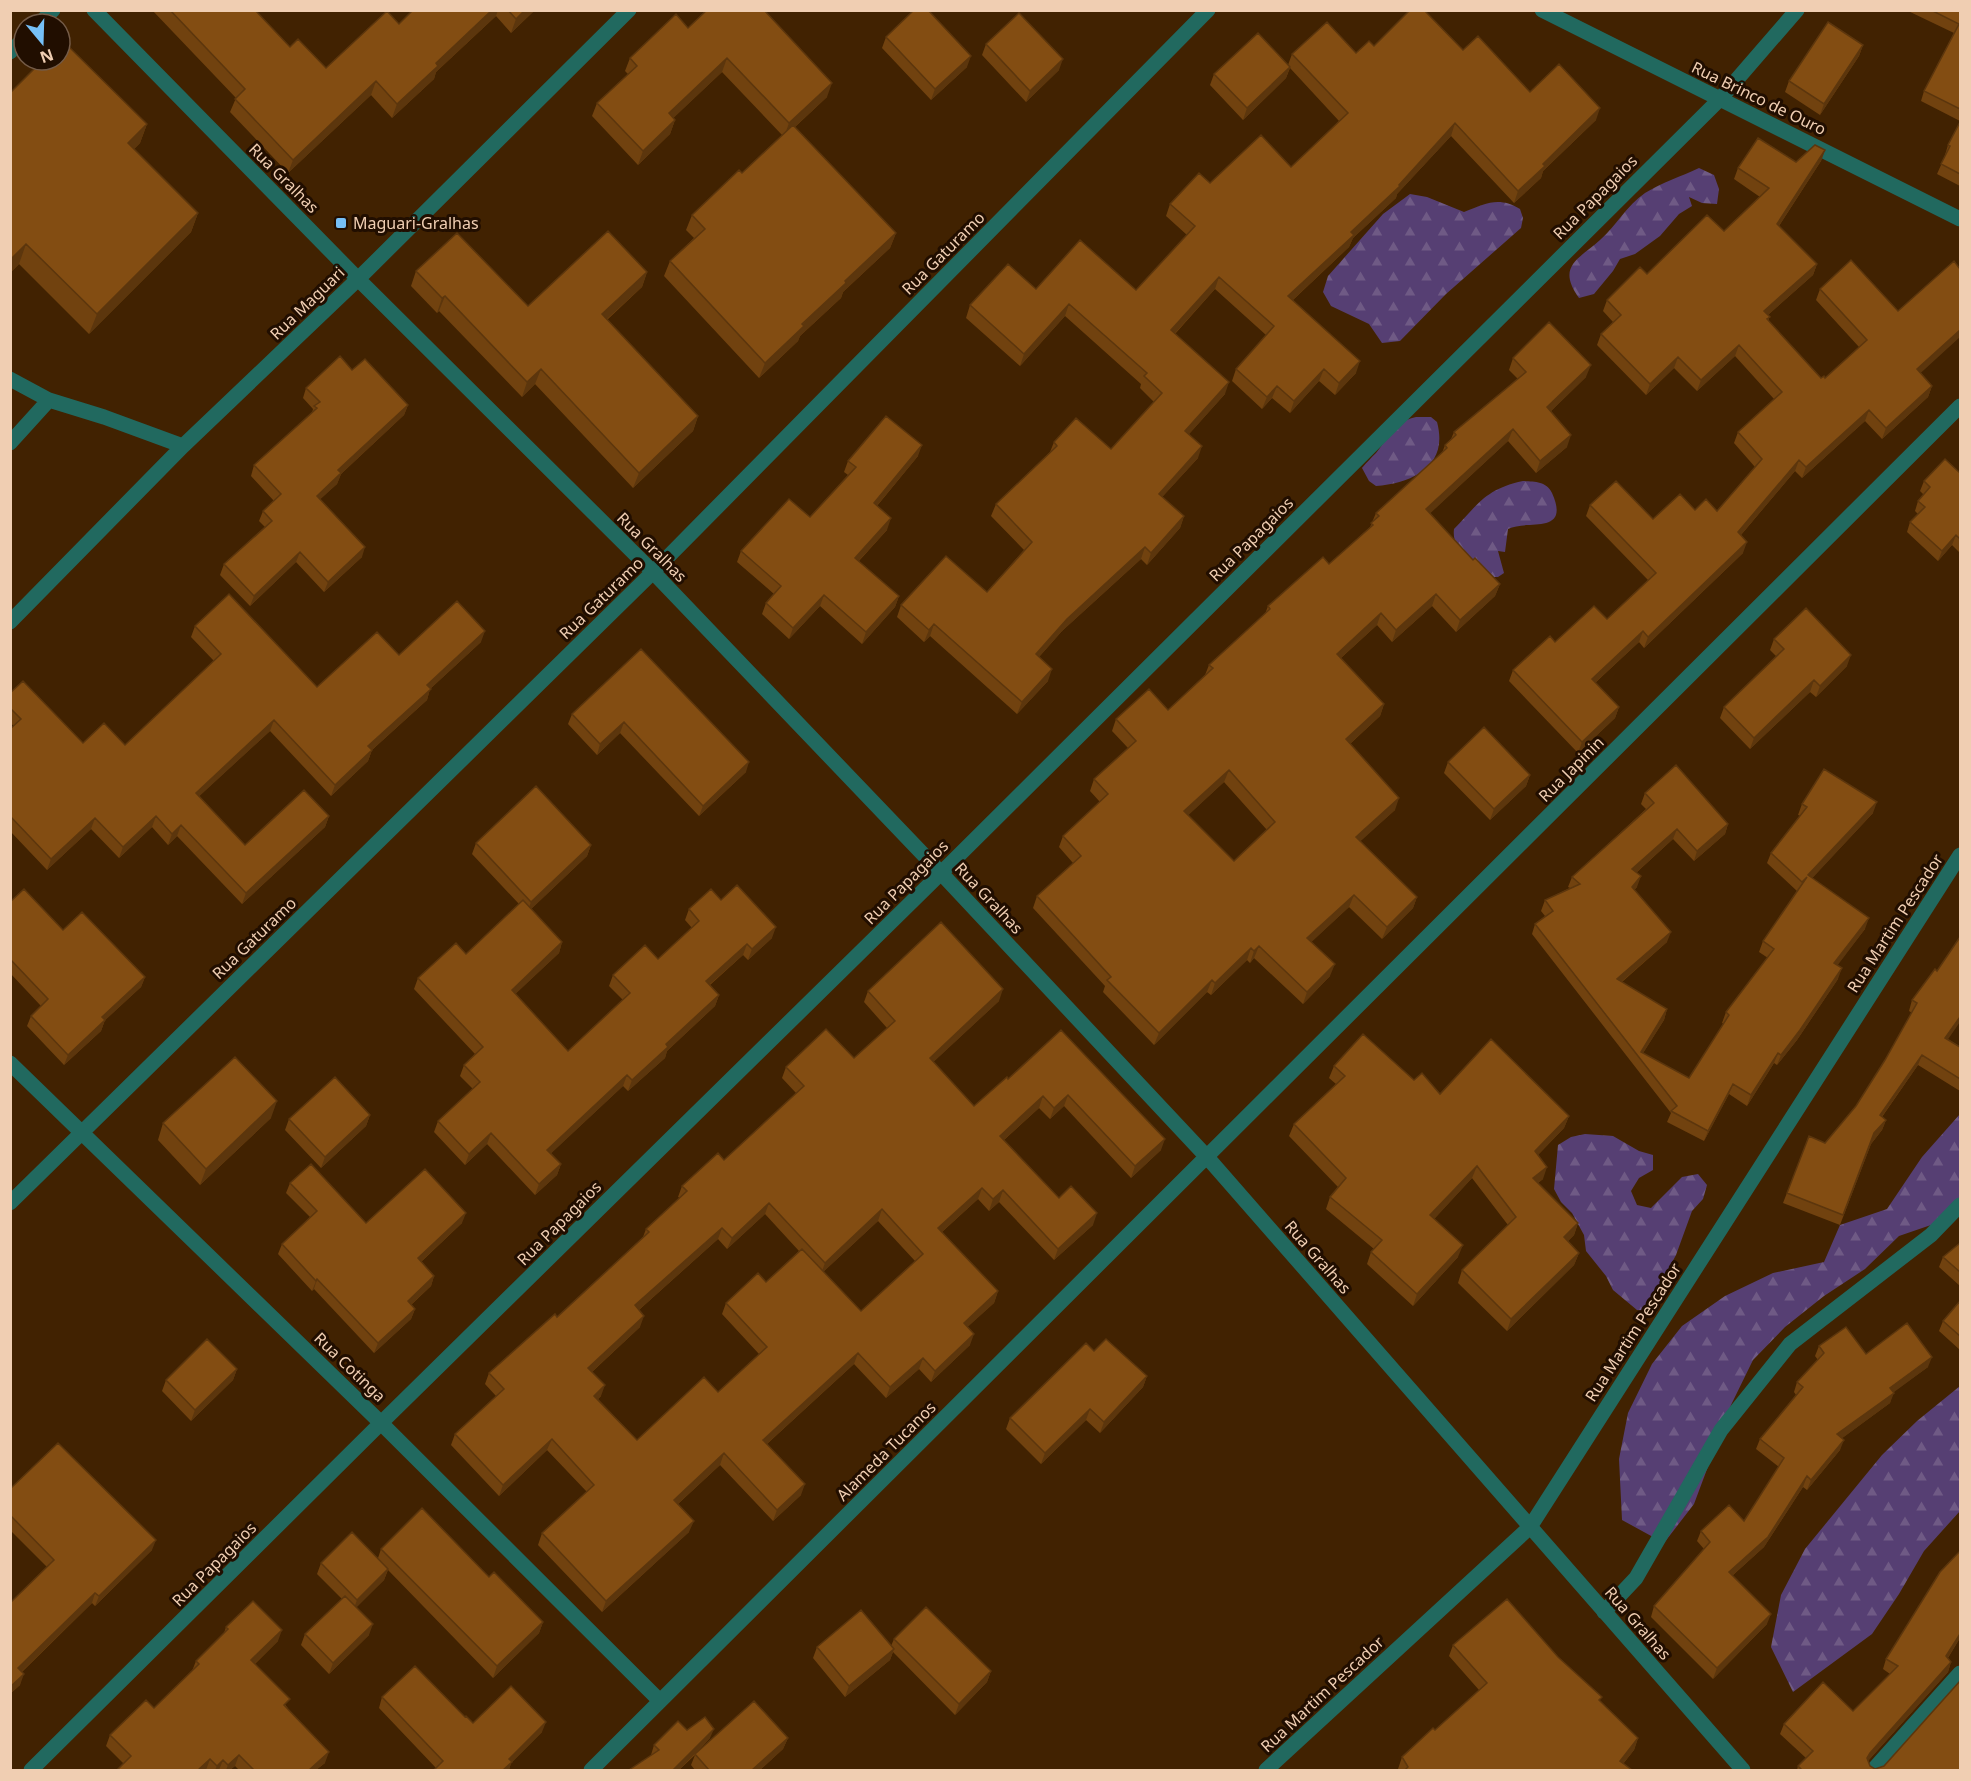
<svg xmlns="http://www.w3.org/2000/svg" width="1971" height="1781" viewBox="0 0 1971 1781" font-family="'Noto Sans',sans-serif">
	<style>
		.forest { fill: url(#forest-firs) }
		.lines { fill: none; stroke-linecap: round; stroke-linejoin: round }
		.minor { stroke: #21695f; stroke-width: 15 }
		.wall { fill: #71420f; fill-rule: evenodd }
		.shaded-wall { fill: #5c360d }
		.building { fill: #834d12; stroke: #5c360d; stroke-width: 1.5; fill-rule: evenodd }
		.poi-dot { fill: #76c0f7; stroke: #210e00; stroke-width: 2 }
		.labels { text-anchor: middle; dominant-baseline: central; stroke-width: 6; stroke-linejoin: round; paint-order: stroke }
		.street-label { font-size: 16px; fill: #f0ceb2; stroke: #210e00 }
		.poi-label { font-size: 16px; fill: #f0ceb2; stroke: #210e00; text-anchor: start }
	</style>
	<defs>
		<pattern id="forest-firs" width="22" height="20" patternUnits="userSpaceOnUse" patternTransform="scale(1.5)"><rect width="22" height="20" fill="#563f73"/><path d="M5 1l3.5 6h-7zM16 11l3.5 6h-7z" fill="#6f5a85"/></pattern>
	</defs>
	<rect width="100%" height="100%" fill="#412201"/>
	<!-- forest -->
	<path class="forest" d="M 1699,168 L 1714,175 L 1719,189 L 1717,204 L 1702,203 L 1689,197 L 1692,206 L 1679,214 L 1660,236 L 1635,254 L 1620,259 L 1613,271 L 1594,294 L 1579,298 C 1556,266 1579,259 1600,240 C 1616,226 1627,205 1645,193 C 1661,183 1682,176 1699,168 Z
		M 1410,194 L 1427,197 L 1464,212 C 1486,204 1498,196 1520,209 L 1523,218 L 1521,228 L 1446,294 L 1400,341 L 1382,343 L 1369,324 L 1331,306 L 1323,292 L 1328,276 L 1383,214 Z
		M 1416,417 L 1431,417 L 1437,422 C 1449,466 1413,483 1376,486 L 1369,481 L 1362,468 C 1367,462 1371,458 1376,453 C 1392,434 1389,424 1416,417 Z
		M 1523,481 C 1535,482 1546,481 1552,493 C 1571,536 1527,519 1508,529 L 1505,552 L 1498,551 L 1504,573 L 1498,577 L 1491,577 C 1476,565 1451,552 1454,529 C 1479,503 1486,489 1523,481 Z
		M 1960,1114 L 1960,1215 L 1899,1236 L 1865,1269 L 1824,1296 L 1785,1327 L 1753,1360 L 1731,1405 L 1694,1504 L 1664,1543 L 1622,1520 L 1619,1459 L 1628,1413 L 1652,1364 L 1682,1326 L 1725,1296 L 1773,1273 L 1824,1262 L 1840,1225 L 1887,1209 L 1922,1157 Z
		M 1585,1134 L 1613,1136 L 1639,1151 L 1653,1155 L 1653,1170 L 1639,1178 L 1631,1191 L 1637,1205 L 1651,1208 L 1682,1177 L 1698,1174 L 1707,1185 L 1703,1199 L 1692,1211 L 1676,1255 L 1669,1268 L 1660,1298 L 1653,1312 L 1637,1310 L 1613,1290 L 1606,1276 L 1586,1251 L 1584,1235 L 1572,1213 L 1561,1202 L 1554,1189 L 1558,1145 L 1571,1137 Z
		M 1960,1386 L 1960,1511 L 1924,1551 L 1899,1594 L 1872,1634 L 1793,1692 L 1771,1647 L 1781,1595 L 1805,1549 L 1882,1455 L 1917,1421 Z"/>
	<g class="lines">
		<!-- minor -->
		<path class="minor" d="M 94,10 L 358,279 L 653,572 L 941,873 L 1207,1157 L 1743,1770
			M 1542,10 L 1960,219
			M 39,24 L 53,10
			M 10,52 L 24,39
			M 10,379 L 49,400 L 10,443
			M 49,400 L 104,417 L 183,446
			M 10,622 L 183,446 L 358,279 L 629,10
			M 10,1063 L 381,1423 L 660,1701
			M 10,1203 L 653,572 L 1208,10
			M 1604,1612 L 1636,1578 L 1721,1430 L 1790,1344 L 1931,1235 L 1960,1205
			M 31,1770 L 381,1423 L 941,873 L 1720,99 L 1797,10
			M 591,1770 L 1960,406
			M 1266,1770 L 1530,1527 L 1960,855
			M 1873,1770 L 1960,1673"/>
	</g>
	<!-- wall -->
	<path class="wall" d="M 152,10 L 255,10 L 290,47 L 326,68 L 399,24 L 413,10 L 535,10 L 511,33 L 496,16 L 436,72 L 434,79 L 392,118 L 371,95 L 288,173 L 230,112 L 236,98 Z
		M 1906,10 L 1960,10 L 1960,121 L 1921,101 L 1924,91 L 1954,33 Z
		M 688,28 L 827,97 L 795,127 L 896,233 L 890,248 L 843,292 L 841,298 L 800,336 L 798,341 L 759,378 L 664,276 L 670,261 L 694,238 L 686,230 L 692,215 L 742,173 L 782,135 L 722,72 L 673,118 L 675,120 L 670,134 L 638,165 L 592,116 L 597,103 L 628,74 L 625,71 L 630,58 Z
		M 886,37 L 967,67 L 931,100 L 882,48 Z
		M 986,44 L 1059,70 L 1026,102 L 982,55 Z
		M 1863,45 L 1859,56 L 1820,115 L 1785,92 L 1789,81 Z
		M 1374,46 L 1463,50 L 1530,92 L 1596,120 L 1543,171 L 1541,178 L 1514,203 L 1451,136 L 1397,194 L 1396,198 L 1353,238 L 1349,247 L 1293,300 L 1356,373 L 1335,395 L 1319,381 L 1290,413 L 1272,398 L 1262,409 L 1232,381 L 1236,369 L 1266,335 L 1215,289 L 1175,334 L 1225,394 L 1189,434 L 1198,458 L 1162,497 L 1184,516 L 1180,528 L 1147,565 L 1141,559 L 1062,631 L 1039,657 L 1048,681 L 1017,714 L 930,636 L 924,642 L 897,617 L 901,605 L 987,592 L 1024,550 L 991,516 L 996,504 L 1050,452 L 1054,442 L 1111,449 L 1154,402 L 1140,388 L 1141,384 L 1065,316 L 1020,366 L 966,318 L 970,305 L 1036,289 L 1136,290 L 1187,235 L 1166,216 L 1170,204 L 1210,183 L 1291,167 L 1339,121 L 1290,68 L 1286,78 L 1243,120 L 1210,85 L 1214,74 L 1288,65 L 1292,54 L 1356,53 Z
		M 10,93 L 147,124 L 140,143 L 134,149 L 198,213 L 191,232 L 89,334 L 19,264 L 10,273 Z
		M 1960,122 L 1960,186 L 1937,174 L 1945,156 L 1945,155 L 1948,145 Z
		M 1825,150 L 1821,161 L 1779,226 L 1817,264 L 1813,275 L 1768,315 L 1769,321 L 1821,378 L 1825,378 L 1859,347 L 1816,300 L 1820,289 L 1921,373 L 1932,386 L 1928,397 L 1882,439 L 1865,421 L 1802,478 L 1795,471 L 1741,535 L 1743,553 L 1644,648 L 1639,642 L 1595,683 L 1619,707 L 1615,718 L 1578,753 L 1509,681 L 1513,670 L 1555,642 L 1607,619 L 1648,580 L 1586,516 L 1590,505 L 1653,519 L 1695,510 L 1717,511 L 1755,467 L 1734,443 L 1738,432 L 1774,399 L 1735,356 L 1697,391 L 1674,368 L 1646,395 L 1597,345 L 1601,334 L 1613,322 L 1603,311 L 1607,300 L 1647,274 L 1724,231 L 1760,197 L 1734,179 L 1738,168 L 1796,162 Z
		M 416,271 L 528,306 L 647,272 L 642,287 L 607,320 L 698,416 L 693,431 L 633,488 L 535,384 L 522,397 L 439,311 L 437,313 L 411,286 Z
		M 1513,358 L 1586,377 L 1551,411 L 1567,447 L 1536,473 L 1508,441 L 1430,513 L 1473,560 L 1500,584 L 1495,596 L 1456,632 L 1432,606 L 1392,642 L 1377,625 L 1341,658 L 1384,704 L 1380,716 L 1350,744 L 1395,810 L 1360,841 L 1417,897 L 1413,908 L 1382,939 L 1349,907 L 1311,942 L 1330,976 L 1303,1004 L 1254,958 L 1250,963 L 1247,960 L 1211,995 L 1207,992 L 1154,1045 L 1103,992 L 1105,986 L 1033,908 L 1037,896 L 1073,863 L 1059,847 L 1063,836 L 1100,802 L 1090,791 L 1094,779 L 1128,748 L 1112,731 L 1116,719 L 1168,710 L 1205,675 L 1209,665 L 1265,614 L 1268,606 L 1329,564 L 1370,527 L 1376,513 L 1442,453 L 1445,445 L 1451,439 L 1454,432 L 1518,379 L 1509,370 ZM 1224,782 L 1267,830 L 1234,861 L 1188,815 Z
		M 352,370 L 408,405 L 404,415 L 341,474 L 337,484 L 320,499 L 362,557 L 324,592 L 296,562 L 250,606 L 220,575 L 224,564 L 265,527 L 259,521 L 263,511 L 274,501 L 251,476 L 254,465 L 312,413 L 313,409 L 303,398 L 306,388 Z
		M 918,456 L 877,506 L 887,530 L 859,561 L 899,596 L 895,607 L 862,644 L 820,606 L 789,639 L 762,614 L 766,603 L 774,594 L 737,562 L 741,551 L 810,517 L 848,475 L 844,472 L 848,461 Z
		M 1960,473 L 1960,553 L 1952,545 L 1938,561 L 1907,532 L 1910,522 L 1918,514 L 1915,511 L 1918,501 L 1924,495 L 1920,491 L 1924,481 Z
		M 195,626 L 317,687 L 399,655 L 481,642 L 430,689 L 427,700 L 372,750 L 368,761 L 331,796 L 270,731 L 199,796 L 245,845 L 329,816 L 325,827 L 242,904 L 177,836 L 168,845 L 152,827 L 119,858 L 91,829 L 47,870 L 10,831 L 10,729 L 14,726 L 10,723 L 10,693 L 83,743 L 125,745 L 214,661 L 191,637 Z
		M 1774,639 L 1847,666 L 1816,697 L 1810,692 L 1750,749 L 1720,718 L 1724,707 L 1777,657 L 1770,650 Z
		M 641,649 L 746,772 L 699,816 L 620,733 L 597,755 L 568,724 L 572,714 Z
		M 1448,762 L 1530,775 L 1526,786 L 1490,820 L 1444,773 Z
		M 1645,793 L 1728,824 L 1725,834 L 1694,861 L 1673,839 L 1636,873 L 1637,887 L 1634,890 L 1667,942 L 1622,982 L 1667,1009 L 1664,1020 L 1643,1053 L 1689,1078 L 1724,1024 L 1722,1023 L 1726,1012 L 1768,958 L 1759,952 L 1763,941 L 1797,891 L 1767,863 L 1771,853 L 1801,816 L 1798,815 L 1802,804 L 1873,813 L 1812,878 L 1865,929 L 1837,965 L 1838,979 L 1797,1040 L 1777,1065 L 1774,1063 L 1747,1106 L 1729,1094 L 1704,1141 L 1667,1122 L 1671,1113 L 1532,934 L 1535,924 L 1545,916 L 1541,911 L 1545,900 L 1570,888 L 1568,887 L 1572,877 L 1646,809 L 1641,804 Z
		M 476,843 L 591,845 L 587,856 L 531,909 L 562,942 L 559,953 L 515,994 L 568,1051 L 623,1000 L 609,986 L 613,975 L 658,959 L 692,928 L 685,920 L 689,909 L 721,900 L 772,938 L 748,960 L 743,955 L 710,985 L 719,995 L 715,1006 L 667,1051 L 665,1058 L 628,1091 L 623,1086 L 551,1153 L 561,1164 L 557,1175 L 535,1195 L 487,1144 L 465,1165 L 434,1132 L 438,1121 L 473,1089 L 460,1076 L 464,1065 L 475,1054 L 414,989 L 418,978 L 466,954 L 519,904 L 472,854 Z
		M 10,902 L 145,977 L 141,987 L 105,1020 L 101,1031 L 64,1065 L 27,1026 L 31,1016 L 41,1006 L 10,973 Z
		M 1937,971 L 1948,1039 L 1960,1047 L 1960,1091 L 1918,1065 L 1882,1117 L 1886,1120 L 1882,1130 L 1871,1144 L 1840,1225 L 1783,1203 L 1809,1136 L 1825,1143 L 1856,1106 L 1885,1060 L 1912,1013 L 1909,1011 L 1912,1000 Z
		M 868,991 L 999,1001 L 933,1062 L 974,1106 L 1008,1079 L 1061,1030 L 1161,1150 L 1131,1178 L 1064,1106 L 1050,1119 L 1039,1108 L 1004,1140 L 1059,1198 L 1093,1225 L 1054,1260 L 999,1202 L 989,1211 L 978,1199 L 942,1232 L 998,1291 L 994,1303 L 967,1327 L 970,1345 L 931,1382 L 919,1369 L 886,1398 L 854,1364 L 767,1444 L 801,1495 L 773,1521 L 720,1465 L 678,1504 L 689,1532 L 602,1612 L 538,1545 L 542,1533 L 587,1492 L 547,1450 L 499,1496 L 451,1445 L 455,1434 L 496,1396 L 485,1384 L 489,1373 L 557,1317 L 643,1237 L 646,1229 L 680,1198 L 678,1197 L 682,1186 L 724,1160 L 796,1093 L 782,1078 L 786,1067 L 854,1058 L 887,1028 L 864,1002 ZM 765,1214 L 799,1251 L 766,1282 L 726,1303 L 722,1314 L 759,1354 L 718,1392 L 637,1440 L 598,1399 L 601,1396 L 592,1372 L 640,1327 L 639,1310 L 718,1239 L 727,1249 ZM 878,1221 L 915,1261 L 861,1311 L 823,1272 Z
		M 1334,1066 L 1414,1080 L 1440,1094 L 1569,1116 L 1564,1128 L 1538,1155 L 1543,1179 L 1538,1183 L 1578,1223 L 1574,1235 L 1568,1241 L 1579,1253 L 1574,1265 L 1507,1331 L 1458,1283 L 1462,1270 L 1508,1225 L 1472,1178 L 1434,1219 L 1458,1257 L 1413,1306 L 1367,1264 L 1371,1252 L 1374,1249 L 1326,1209 L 1330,1197 L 1338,1187 L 1289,1136 L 1294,1124 L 1336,1084 L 1329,1078 Z
		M 370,1115 L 366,1126 L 321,1168 L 285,1130 L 289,1119 Z
		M 271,1118 L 200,1185 L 158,1140 L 163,1123 Z
		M 290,1183 L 366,1223 L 462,1223 L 421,1262 L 434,1276 L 431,1286 L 411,1305 L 415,1309 L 411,1319 L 374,1353 L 314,1289 L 312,1291 L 278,1254 L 282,1244 L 310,1217 L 286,1193 Z
		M 1960,1243 L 1960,1286 L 1939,1267 L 1943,1257 Z
		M 1960,1301 L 1960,1350 L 1939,1331 L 1943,1321 Z
		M 1819,1346 L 1866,1354 L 1928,1367 L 1893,1392 L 1890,1403 L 1842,1438 L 1840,1450 L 1807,1490 L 1803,1487 L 1764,1547 L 1732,1576 L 1767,1624 L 1713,1679 L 1651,1617 L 1654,1606 L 1704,1549 L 1697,1541 L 1701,1531 L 1744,1521 L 1779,1467 L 1756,1449 L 1760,1439 L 1796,1395 L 1794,1392 L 1797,1382 L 1818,1360 L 1815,1356 Z
		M 1094,1351 L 1147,1376 L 1143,1387 L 1100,1433 L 1086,1420 L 1041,1464 L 1006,1429 L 1010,1418 Z
		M 237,1369 L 233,1380 L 191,1421 L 162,1391 L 166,1380 Z
		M 10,1489 L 152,1550 L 95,1606 L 92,1603 L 22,1672 L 20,1685 L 10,1694 L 47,1567 L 10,1530 Z
		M 381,1549 L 489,1577 L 543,1622 L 539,1633 L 493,1678 L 388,1570 L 384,1580 L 356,1607 L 369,1635 L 329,1674 L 301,1645 L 305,1634 L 342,1599 L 317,1574 L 321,1563 L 378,1558 Z
		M 1960,1551 L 1960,1638 L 1948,1658 L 1951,1662 L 1948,1672 L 1868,1761 L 1870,1766 L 1875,1769 L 1960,1770 L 1797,1770 L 1798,1766 L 1806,1758 L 1780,1734 L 1784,1724 L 1853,1711 L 1890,1674 L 1883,1669 L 1886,1659 Z
		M 226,1627 L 278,1641 L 255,1664 L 287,1707 L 325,1763 L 316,1770 L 239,1770 L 235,1766 L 230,1770 L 206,1770 L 124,1764 L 106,1746 L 110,1735 L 154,1708 L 192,1671 L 196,1661 L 224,1633 Z
		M 894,1639 L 991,1671 L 987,1682 L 955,1715 L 893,1652 L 890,1660 L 845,1697 L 813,1658 L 817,1647 L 891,1646 Z
		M 1453,1645 L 1558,1657 L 1600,1701 L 1638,1738 L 1634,1750 L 1623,1764 L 1632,1770 L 1399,1770 L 1398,1769 L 1402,1757 L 1435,1730 L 1479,1690 L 1449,1656 Z
		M 382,1697 L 465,1717 L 473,1723 L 542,1732 L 511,1763 L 509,1770 L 436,1768 L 379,1708 Z
		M 687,1730 L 710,1738 L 696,1753 L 788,1738 L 783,1749 L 760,1770 L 695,1770 L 691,1765 L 695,1755 L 679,1770 L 651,1755 L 654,1745 Z"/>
	<!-- shaded-wall -->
	<path class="shaded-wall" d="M 492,10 L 498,10 L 496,16 L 436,72 L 434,79 L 392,118 L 397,104 L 436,63 Z
		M 525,10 L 535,10 L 511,33 L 516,19 Z
		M 1863,45 L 1859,56 L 1820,115 L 1824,104 Z
		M 971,56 L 967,67 L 931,100 L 935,89 Z
		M 727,58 L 722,72 L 664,127 L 669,113 Z
		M 1063,59 L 1059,70 L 1026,102 L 1030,91 Z
		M 1290,67 L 1286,78 L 1243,120 L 1247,108 Z
		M 376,81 L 371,95 L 288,173 L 293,160 Z
		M 832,83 L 827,97 L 784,137 L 789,123 Z
		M 1600,108 L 1596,120 L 1543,171 L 1541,178 L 1514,203 L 1518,191 L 1543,164 Z
		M 675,120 L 670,134 L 638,165 L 643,151 Z
		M 1455,123 L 1451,136 L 1397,194 L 1396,198 L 1353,238 L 1349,247 L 1284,308 L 1288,296 L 1351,232 L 1399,185 Z
		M 147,124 L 140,143 L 121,162 L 128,143 Z
		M 1825,150 L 1821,161 L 1773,235 L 1777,224 Z
		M 198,213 L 191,232 L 89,334 L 97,314 Z
		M 896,233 L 890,248 L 843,292 L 841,298 L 800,336 L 798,341 L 759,378 L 765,363 L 845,281 Z
		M 26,244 L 19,264 L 10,273 L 10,260 Z
		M 1817,264 L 1813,275 L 1760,322 L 1764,311 Z
		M 647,272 L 642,287 L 596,329 L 602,314 Z
		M 1219,277 L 1215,289 L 1167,342 L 1171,330 Z
		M 445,296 L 439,311 L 437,313 L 442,298 Z
		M 1069,304 L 1065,316 L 1020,366 L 1024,354 Z
		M 1960,330 L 1960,337 L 1913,380 L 1917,369 Z
		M 1739,345 L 1735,356 L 1697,391 L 1701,380 Z
		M 1678,357 L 1674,368 L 1646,395 L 1650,384 Z
		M 1360,361 L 1356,373 L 1335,395 L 1339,383 Z
		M 1591,365 L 1586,377 L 1543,419 L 1547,407 Z
		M 541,369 L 535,384 L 522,397 L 527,382 Z
		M 1324,369 L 1319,381 L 1290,413 L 1294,401 Z
		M 1229,382 L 1225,394 L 1181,443 L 1185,431 Z
		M 1277,386 L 1272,398 L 1262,409 L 1267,397 Z
		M 1932,386 L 1928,397 L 1882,439 L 1886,428 Z
		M 408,405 L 404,415 L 341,474 L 337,484 L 313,506 L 317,496 L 338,470 Z
		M 1869,410 L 1865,421 L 1802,478 L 1806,467 Z
		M 698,416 L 693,431 L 633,488 L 639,473 Z
		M 1513,429 L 1508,441 L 1422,521 L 1426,509 Z
		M 1571,435 L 1567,447 L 1536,473 L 1540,461 Z
		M 922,445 L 918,456 L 870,514 L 874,503 Z
		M 1202,446 L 1198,458 L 1154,506 L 1159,494 Z
		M 1799,460 L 1795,471 L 1734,543 L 1738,532 Z
		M 1184,516 L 1180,528 L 1147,565 L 1151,553 Z
		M 891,518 L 887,530 L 851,569 L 855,558 Z
		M 1956,535 L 1952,545 L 1938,561 L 1942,551 Z
		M 1747,542 L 1743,553 L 1644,648 L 1648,637 Z
		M 365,547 L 362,557 L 324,592 L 328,582 Z
		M 1145,547 L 1141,559 L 1062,631 L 1031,666 L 1036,654 L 1067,619 Z
		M 300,552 L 296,562 L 250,606 L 254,596 Z
		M 1500,584 L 1495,596 L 1456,632 L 1460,620 Z
		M 1436,594 L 1432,606 L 1392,642 L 1396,630 Z
		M 824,595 L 820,606 L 789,639 L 793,628 Z
		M 899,596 L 895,607 L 862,644 L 866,632 Z
		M 1381,613 L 1377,625 L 1333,665 L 1337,654 Z
		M 934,624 L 930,636 L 924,642 L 929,630 Z
		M 485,631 L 481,642 L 430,689 L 427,700 L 364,757 L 368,746 L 427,685 Z
		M 1643,631 L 1639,642 L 1587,690 L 1592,679 Z
		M 1851,655 L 1847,666 L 1816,697 L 1820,686 Z
		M 1052,669 L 1048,681 L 1017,714 L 1022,702 Z
		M 1814,680 L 1810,692 L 1750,749 L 1754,738 Z
		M 1384,704 L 1380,716 L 1342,751 L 1346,739 Z
		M 1619,707 L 1615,718 L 1578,753 L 1582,742 Z
		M 274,720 L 270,731 L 192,803 L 196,793 Z
		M 624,722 L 620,733 L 597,755 L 600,744 Z
		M 372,750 L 368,761 L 331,796 L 335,785 Z
		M 749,762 L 746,772 L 699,816 L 703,806 Z
		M 1229,770 L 1224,782 L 1180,823 L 1184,811 Z
		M 1530,775 L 1526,786 L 1490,820 L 1494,809 Z
		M 1399,798 L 1395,810 L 1352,849 L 1356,837 Z
		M 1877,802 L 1873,813 L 1805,886 L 1808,875 Z
		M 156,816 L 152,827 L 119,858 L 123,847 Z
		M 329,816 L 325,827 L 242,904 L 246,893 Z
		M 95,818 L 91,829 L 47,870 L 51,859 Z
		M 1728,824 L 1725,834 L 1694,861 L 1697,851 Z
		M 181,825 L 177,836 L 168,845 L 172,834 Z
		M 1677,829 L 1673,839 L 1628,880 L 1632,869 Z
		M 591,845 L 587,856 L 527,913 L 531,902 Z
		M 1641,876 L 1637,887 L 1628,897 L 1632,887 Z
		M 1354,895 L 1349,907 L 1303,950 L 1307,938 Z
		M 1417,897 L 1413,908 L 1382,939 L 1387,927 Z
		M 1869,918 L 1865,929 L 1831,974 L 1834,963 Z
		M 776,927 L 772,938 L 748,960 L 752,949 Z
		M 1671,932 L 1667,942 L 1613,989 L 1617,979 Z
		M 562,942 L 559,953 L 508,1001 L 512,990 Z
		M 747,944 L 743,955 L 702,991 L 706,981 Z
		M 1259,946 L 1254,958 L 1250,963 L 1254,951 Z
		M 1251,948 L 1247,960 L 1211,995 L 1215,983 Z
		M 1335,964 L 1330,976 L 1303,1004 L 1307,992 Z
		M 1842,968 L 1838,979 L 1797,1040 L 1777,1065 L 1781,1055 Z
		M 145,977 L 141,987 L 99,1026 L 105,1020 L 101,1031 L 64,1065 L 68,1055 L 102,1017 Z
		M 1212,980 L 1207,992 L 1154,1045 L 1159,1033 Z
		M 1003,989 L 999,1001 L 926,1069 L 930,1058 Z
		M 719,995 L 715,1006 L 667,1051 L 665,1058 L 628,1091 L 632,1080 L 666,1044 Z
		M 1667,1009 L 1664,1020 L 1640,1058 L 1641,1052 Z
		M 1960,1017 L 1960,1022 L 1942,1048 L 1945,1038 Z
		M 1778,1053 L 1774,1063 L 1747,1106 L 1751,1095 Z
		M 1922,1055 L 1918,1065 L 1876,1125 L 1880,1115 Z
		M 627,1075 L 623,1086 L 543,1161 L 547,1150 Z
		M 1733,1084 L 1729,1094 L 1704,1141 L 1708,1131 Z
		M 1068,1095 L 1064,1106 L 1050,1119 L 1054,1108 Z
		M 1043,1096 L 1039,1108 L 996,1147 L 1000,1136 Z
		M 277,1101 L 271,1118 L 200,1185 L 206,1169 Z
		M 370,1115 L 366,1126 L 321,1168 L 325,1157 Z
		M 1569,1116 L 1564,1128 L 1530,1163 L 1535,1151 Z
		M 1886,1120 L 1882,1130 L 1871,1144 L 1840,1225 L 1874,1133 Z
		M 491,1133 L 487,1144 L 465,1165 L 469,1154 Z
		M 1165,1139 L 1161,1150 L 1131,1178 L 1135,1166 Z
		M 561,1164 L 557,1175 L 535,1195 L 539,1184 Z
		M 1477,1166 L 1472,1178 L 1426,1228 L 1430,1215 Z
		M 1547,1167 L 1543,1179 L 1529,1190 L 1533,1178 Z
		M 982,1188 L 978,1199 L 934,1239 L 938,1228 Z
		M 1003,1190 L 999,1202 L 989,1211 L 993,1199 Z
		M 769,1203 L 765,1214 L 727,1249 L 732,1238 Z
		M 882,1209 L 878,1221 L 821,1274 L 825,1263 Z
		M 466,1213 L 462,1223 L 414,1268 L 418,1258 Z
		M 1097,1213 L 1093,1225 L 1054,1260 L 1058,1249 Z
		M 1578,1223 L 1574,1235 L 1559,1250 L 1564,1237 Z
		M 722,1228 L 718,1239 L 631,1317 L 635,1305 Z
		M 1463,1245 L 1458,1257 L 1413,1306 L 1417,1294 Z
		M 1579,1253 L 1574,1265 L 1507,1331 L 1511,1319 Z
		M 434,1276 L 431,1286 L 404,1311 L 408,1301 Z
		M 317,1279 L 314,1289 L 312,1291 L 316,1281 Z
		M 998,1291 L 994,1303 L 960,1334 L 964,1323 Z
		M 415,1309 L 411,1319 L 374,1353 L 378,1343 Z
		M 644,1316 L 640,1327 L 584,1379 L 588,1368 Z
		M 974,1334 L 970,1345 L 931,1382 L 935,1371 Z
		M 858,1353 L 854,1364 L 759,1451 L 763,1440 Z
		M 1932,1357 L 1928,1367 L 1886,1398 L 1890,1388 Z
		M 923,1358 L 919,1369 L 886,1398 L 890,1387 Z
		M 237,1369 L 233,1380 L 191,1421 L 195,1410 Z
		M 1147,1376 L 1143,1387 L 1100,1433 L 1104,1422 Z
		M 605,1385 L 601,1396 L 590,1407 L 594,1396 Z
		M 1894,1393 L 1890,1403 L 1833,1445 L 1837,1434 Z
		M 1090,1409 L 1086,1420 L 1041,1464 L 1045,1453 Z
		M 552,1439 L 547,1450 L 499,1496 L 503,1485 Z
		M 1844,1440 L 1840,1450 L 1807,1490 L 1811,1480 Z
		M 724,1453 L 720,1465 L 670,1511 L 674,1500 Z
		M 1807,1476 L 1803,1487 L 1764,1547 L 1725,1582 L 1729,1572 Z
		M 805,1484 L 801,1495 L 773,1521 L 777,1510 Z
		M 694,1521 L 689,1532 L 602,1612 L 606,1601 Z
		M 156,1540 L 152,1550 L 95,1606 L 99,1596 Z
		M 388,1569 L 384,1580 L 353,1611 L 357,1600 Z
		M 95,1593 L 92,1603 L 14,1679 L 18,1668 Z
		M 1771,1614 L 1767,1624 L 1713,1679 L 1717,1668 Z
		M 543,1622 L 539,1633 L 493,1678 L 497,1666 Z
		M 373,1624 L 369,1635 L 329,1674 L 333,1663 Z
		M 282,1630 L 278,1641 L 247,1671 L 251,1660 Z
		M 1960,1634 L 1960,1638 L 1942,1667 L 1946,1656 Z
		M 894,1649 L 890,1660 L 845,1697 L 849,1686 Z
		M 1951,1662 L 1948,1672 L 1866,1763 L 1870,1753 Z
		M 991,1671 L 987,1682 L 955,1715 L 959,1704 Z
		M 24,1674 L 20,1685 L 10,1694 L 10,1687 Z
		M 546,1722 L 542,1732 L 511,1763 L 509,1770 L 503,1770 L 509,1759 Z
		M 714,1729 L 710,1738 L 679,1770 L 673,1770 Z
		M 788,1738 L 783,1749 L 760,1770 L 752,1770 Z
		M 1638,1738 L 1634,1750 L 1618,1770 L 1620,1761 Z
		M 329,1752 L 325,1763 L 316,1770 L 309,1770 Z
		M 239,1755 L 235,1766 L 230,1770 L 226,1770 L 228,1765 Z
		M 210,1759 L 206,1770 L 198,1770 Z
		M 223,1760 L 219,1770 L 215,1770 L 217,1766 Z"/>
	<!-- building -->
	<path class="building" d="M 170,10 L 255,10 L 290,47 L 298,39 L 326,68 L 387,11 L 399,24 L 413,10 L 492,10 L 436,63 L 438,66 L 397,104 L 376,81 L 293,160 L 235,99 L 245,89 Z
		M 508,10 L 525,10 L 516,19 Z
		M 707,10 L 764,10 L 832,83 L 789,123 L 727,58 L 669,113 L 675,120 L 643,151 L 597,103 L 637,66 L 630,58 L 676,14 L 688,28 Z
		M 914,10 L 928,10 L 971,56 L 935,89 L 886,37 Z
		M 1410,10 L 1424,10 L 1463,50 L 1478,36 L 1530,92 L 1559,64 L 1600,108 L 1543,164 L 1545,166 L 1518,191 L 1455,123 L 1399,185 L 1400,186 L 1351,232 L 1354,235 L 1288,296 L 1360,361 L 1339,383 L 1324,369 L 1294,401 L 1277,386 L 1267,397 L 1236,369 L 1274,326 L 1219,277 L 1171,330 L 1229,382 L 1185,431 L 1202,446 L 1159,494 L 1184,516 L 1151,553 L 1145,547 L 1067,619 L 1036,654 L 1052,669 L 1022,702 L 934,624 L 929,630 L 901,605 L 946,556 L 987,592 L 1032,542 L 996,504 L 1057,446 L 1054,442 L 1076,418 L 1111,449 L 1162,393 L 1144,376 L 1147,373 L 1069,304 L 1024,354 L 970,305 L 1008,264 L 1036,289 L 1080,240 L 1136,290 L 1195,226 L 1170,204 L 1199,173 L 1210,183 L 1261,135 L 1291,167 L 1348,113 L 1292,54 L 1327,22 L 1356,53 L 1369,41 L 1374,46 Z
		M 1931,10 L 1960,10 L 1960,109 L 1924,91 L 1959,24 Z
		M 1019,13 L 1063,59 L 1030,91 L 986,44 Z
		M 1828,22 L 1863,45 L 1824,104 L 1789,81 Z
		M 1258,33 L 1290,67 L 1247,108 L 1214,74 Z
		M 63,41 L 147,124 L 128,143 L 198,213 L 97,314 L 26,244 L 10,260 L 10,93 L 43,60 L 60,60 L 60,43 Z
		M 1960,122 L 1960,174 L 1941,164 L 1950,146 L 1948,145 Z
		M 793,125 L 896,233 L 845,281 L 846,283 L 802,324 L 804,326 L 765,363 L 670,261 L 705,229 L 692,215 L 739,170 L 742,173 Z
		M 1758,138 L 1796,162 L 1815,145 L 1825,150 L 1777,224 L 1817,264 L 1764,311 L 1770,317 L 1767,319 L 1821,378 L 1824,376 L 1825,378 L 1867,340 L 1820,289 L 1851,260 L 1898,311 L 1954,261 L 1960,269 L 1960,330 L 1917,369 L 1932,386 L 1886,428 L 1869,410 L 1806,467 L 1799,460 L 1738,532 L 1747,542 L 1648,637 L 1643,631 L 1592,679 L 1619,707 L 1582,742 L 1513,670 L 1550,636 L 1555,642 L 1594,606 L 1607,619 L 1656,573 L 1590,505 L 1616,481 L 1653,519 L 1680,494 L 1695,510 L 1706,499 L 1717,511 L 1762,459 L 1738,432 L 1782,392 L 1739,345 L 1701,380 L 1678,357 L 1650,384 L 1601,334 L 1621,315 L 1607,300 L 1640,267 L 1647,274 L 1707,215 L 1724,231 L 1769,188 L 1738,168 Z
		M 608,231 L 647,272 L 602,314 L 698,416 L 639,473 L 541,369 L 527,382 L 445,296 L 442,298 L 416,271 L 457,233 L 528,306 Z
		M 1549,322 L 1591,365 L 1547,407 L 1571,435 L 1540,461 L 1513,429 L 1426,509 L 1473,560 L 1475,558 L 1500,584 L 1460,620 L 1436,594 L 1396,630 L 1381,613 L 1337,654 L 1384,704 L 1346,739 L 1399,798 L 1356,837 L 1417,897 L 1387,927 L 1354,895 L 1307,938 L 1335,964 L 1307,992 L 1259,946 L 1254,951 L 1251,948 L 1215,983 L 1212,980 L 1159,1033 L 1107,980 L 1111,977 L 1037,896 L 1081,856 L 1063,836 L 1108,794 L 1094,779 L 1136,741 L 1116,719 L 1149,689 L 1168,710 L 1213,668 L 1209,665 L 1270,609 L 1268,606 L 1323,557 L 1329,564 L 1373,525 L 1371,523 L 1379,516 L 1376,513 L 1447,448 L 1445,445 L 1456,435 L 1454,432 L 1526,372 L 1513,358 ZM 1229,770 L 1275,822 L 1234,861 L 1184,811 Z
		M 340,356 L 352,370 L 365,359 L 408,405 L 338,470 L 341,473 L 317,496 L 365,547 L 328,582 L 300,552 L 254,596 L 224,564 L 272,521 L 263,511 L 281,494 L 254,465 L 317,408 L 314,406 L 320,402 L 306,388 Z
		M 886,416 L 922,445 L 874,503 L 891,518 L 855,558 L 899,596 L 866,632 L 824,595 L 793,628 L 766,603 L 781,586 L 741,551 L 789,499 L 810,517 L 856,467 L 848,461 Z
		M 1945,459 L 1960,473 L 1960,539 L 1956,535 L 1942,551 L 1910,522 L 1925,507 L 1918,501 L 1930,487 L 1924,481 Z
		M 229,594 L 317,687 L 377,632 L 399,655 L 457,601 L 485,631 L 427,685 L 431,689 L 368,746 L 372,750 L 335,785 L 274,720 L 196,793 L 245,845 L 304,790 L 329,816 L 246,893 L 181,825 L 172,834 L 156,816 L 123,847 L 95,818 L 51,859 L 10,816 L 10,729 L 21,719 L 10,708 L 10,693 L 23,681 L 83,743 L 104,723 L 125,745 L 221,654 L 195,626 Z
		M 1806,608 L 1851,655 L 1820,686 L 1814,680 L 1754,738 L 1724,707 L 1784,649 L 1774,639 Z
		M 641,649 L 749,762 L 703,806 L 624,722 L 600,744 L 572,714 Z
		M 1484,727 L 1530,775 L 1494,809 L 1448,762 Z
		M 1676,765 L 1728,824 L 1697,851 L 1677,829 L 1632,869 L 1641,876 L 1632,887 L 1671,932 L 1617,979 L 1667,1009 L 1641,1052 L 1689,1078 L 1729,1015 L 1726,1012 L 1774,949 L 1763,941 L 1807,877 L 1802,882 L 1771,853 L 1807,807 L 1802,804 L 1824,769 L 1877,802 L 1808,875 L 1869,918 L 1834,963 L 1842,968 L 1800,1030 L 1781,1055 L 1778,1053 L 1751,1095 L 1733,1084 L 1708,1131 L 1671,1111 L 1677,1106 L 1535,924 L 1553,911 L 1545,900 L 1580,884 L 1572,877 L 1654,803 L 1645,793 Z
		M 536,786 L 591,845 L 531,902 L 476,843 Z
		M 737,885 L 776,927 L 752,949 L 747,944 L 706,981 L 719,995 L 666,1044 L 668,1047 L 632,1080 L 627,1075 L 547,1150 L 561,1164 L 539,1184 L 491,1133 L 469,1154 L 438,1121 L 480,1082 L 464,1065 L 483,1047 L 418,978 L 456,943 L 466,954 L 523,900 L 562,942 L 512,990 L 568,1051 L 630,993 L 613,975 L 645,945 L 658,959 L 699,921 L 689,909 L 711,889 L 721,900 Z
		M 24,889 L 63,930 L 82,912 L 145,977 L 102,1017 L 105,1020 L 68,1055 L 31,1016 L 48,999 L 10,959 L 10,902 Z
		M 941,922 L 1003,989 L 930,1058 L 974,1106 L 1007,1077 L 1008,1079 L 1061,1030 L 1165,1139 L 1135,1166 L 1068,1095 L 1054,1108 L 1043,1096 L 1000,1136 L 1059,1198 L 1071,1186 L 1097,1213 L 1058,1249 L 1003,1190 L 993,1199 L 982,1188 L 938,1228 L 998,1291 L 964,1323 L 974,1334 L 935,1371 L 923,1358 L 890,1387 L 858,1353 L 763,1440 L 805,1484 L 777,1510 L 724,1453 L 674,1500 L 694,1521 L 606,1601 L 542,1533 L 594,1485 L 552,1439 L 503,1485 L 455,1434 L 504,1389 L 489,1373 L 555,1314 L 557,1317 L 649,1232 L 646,1229 L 687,1191 L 682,1186 L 718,1153 L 724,1160 L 804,1086 L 786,1067 L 826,1029 L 854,1058 L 895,1021 L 868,991 ZM 769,1203 L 825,1263 L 882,1209 L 923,1254 L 861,1311 L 802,1249 L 766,1282 L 758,1273 L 726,1303 L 767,1347 L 718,1392 L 704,1377 L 637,1440 L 594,1396 L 605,1385 L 588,1368 L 644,1316 L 635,1305 L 722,1228 L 732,1238 Z
		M 1960,937 L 1960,1017 L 1945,1038 L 1960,1047 L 1960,1079 L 1922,1055 L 1880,1115 L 1886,1120 L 1874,1133 L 1843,1215 L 1787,1193 L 1809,1136 L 1825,1143 L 1856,1106 L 1885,1060 L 1917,1003 L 1912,1000 L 1935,969 L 1937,971 Z
		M 1363,1034 L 1414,1080 L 1422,1073 L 1440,1094 L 1491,1039 L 1569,1116 L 1535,1151 L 1547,1167 L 1533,1178 L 1578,1223 L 1564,1237 L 1579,1253 L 1511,1319 L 1462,1270 L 1516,1217 L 1477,1166 L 1430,1215 L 1463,1245 L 1417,1294 L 1371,1252 L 1382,1240 L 1330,1197 L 1346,1178 L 1294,1124 L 1345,1076 L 1334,1066 Z
		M 235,1057 L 277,1101 L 206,1169 L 163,1123 Z
		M 335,1077 L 370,1115 L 325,1157 L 289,1119 Z
		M 311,1164 L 366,1223 L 425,1169 L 466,1213 L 418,1258 L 434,1276 L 408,1301 L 415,1309 L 378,1343 L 317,1279 L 316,1281 L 282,1244 L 317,1211 L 290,1183 Z
		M 1960,1243 L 1960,1272 L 1943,1257 Z
		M 1960,1301 L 1960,1336 L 1943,1321 Z
		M 1907,1323 L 1932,1357 L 1890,1388 L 1894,1393 L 1837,1434 L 1844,1440 L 1811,1480 L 1807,1476 L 1768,1537 L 1729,1572 L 1771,1614 L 1717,1668 L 1654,1606 L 1710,1542 L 1701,1531 L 1729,1505 L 1744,1521 L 1784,1458 L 1760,1439 L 1803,1387 L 1797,1382 L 1824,1353 L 1819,1346 L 1846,1327 L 1866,1354 Z
		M 207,1339 L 237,1369 L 195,1410 L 166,1380 Z
		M 1106,1339 L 1147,1376 L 1104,1422 L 1090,1409 L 1045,1453 L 1010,1418 L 1086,1343 L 1094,1351 Z
		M 58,1443 L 156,1540 L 99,1596 L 95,1593 L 18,1668 L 24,1674 L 10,1687 L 10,1603 L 54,1560 L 10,1515 L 10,1489 Z
		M 422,1508 L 489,1577 L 494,1572 L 543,1622 L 497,1666 L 381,1549 Z
		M 352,1532 L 388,1569 L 357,1600 L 321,1563 Z
		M 1960,1551 L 1960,1634 L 1946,1656 L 1951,1662 L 1870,1753 L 1867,1758 L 1870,1766 L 1875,1769 L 1884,1766 L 1960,1681 L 1960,1770 L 1802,1770 L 1798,1766 L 1813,1751 L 1784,1724 L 1823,1682 L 1853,1711 L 1898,1666 L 1886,1659 L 1940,1572 Z
		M 345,1596 L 373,1624 L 333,1663 L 305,1634 Z
		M 1507,1599 L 1558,1657 L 1602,1697 L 1599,1700 L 1638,1738 L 1620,1761 L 1632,1770 L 1405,1770 L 1408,1767 L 1402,1757 L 1433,1728 L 1435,1730 L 1487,1683 L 1453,1645 Z
		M 253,1601 L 282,1630 L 251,1660 L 290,1699 L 284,1705 L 329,1752 L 309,1770 L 254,1770 L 239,1755 L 228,1765 L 223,1760 L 217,1766 L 210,1759 L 198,1770 L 117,1770 L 131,1756 L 110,1735 L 146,1700 L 154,1708 L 199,1664 L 196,1661 L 228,1629 L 226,1627 Z
		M 926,1607 L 991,1671 L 959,1704 L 894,1639 Z
		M 861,1610 L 894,1649 L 849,1686 L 817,1647 Z
		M 415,1666 L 465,1717 L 466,1716 L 473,1723 L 511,1686 L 546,1722 L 509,1759 L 512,1762 L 503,1770 L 434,1770 L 443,1761 L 382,1697 Z
		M 754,1701 L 788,1738 L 752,1770 L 709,1770 L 695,1754 Z
		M 705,1717 L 714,1729 L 673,1770 L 629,1770 L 659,1750 L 654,1745 L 678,1721 L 687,1730 Z"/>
	<!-- markers -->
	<rect class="poi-dot" x="335" y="217" width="12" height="12" rx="3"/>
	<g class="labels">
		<!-- street labels -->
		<g class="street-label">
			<text transform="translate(1759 98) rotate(26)">Rua Brinco de Ouro</text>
			<text transform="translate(284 178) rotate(45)">Rua Gralhas</text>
			<text transform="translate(1595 197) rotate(-45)">Rua Papagaios</text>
			<text transform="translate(943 253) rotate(-45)">Rua Gaturamo</text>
			<text transform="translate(307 303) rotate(-44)">Rua Maguari</text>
			<text transform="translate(1251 539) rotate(-45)">Rua Papagaios</text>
			<text transform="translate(652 547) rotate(45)">Rua Gralhas</text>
			<text transform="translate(601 598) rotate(-44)">Rua Gaturamo</text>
			<text transform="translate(1571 769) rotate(-45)">Rua Japinin</text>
			<text transform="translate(906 882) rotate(-45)">Rua Papagaios</text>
			<text transform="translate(989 898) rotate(47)">Rua Gralhas</text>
			<text transform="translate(1895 923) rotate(-57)">Rua Martim Pescador</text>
			<text transform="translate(254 938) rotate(-44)">Rua Gaturamo</text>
			<text transform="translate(559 1223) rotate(-45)">Rua Papagaios</text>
			<text transform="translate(1318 1257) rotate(49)">Rua Gralhas</text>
			<text transform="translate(1633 1332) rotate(-57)">Rua Martim Pescador</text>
			<text transform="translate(350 1367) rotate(44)">Rua Cotinga</text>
			<text transform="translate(886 1451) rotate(-45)">Alameda Tucanos</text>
			<text transform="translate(214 1564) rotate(-45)">Rua Papagaios</text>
			<text transform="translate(1638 1623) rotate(49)">Rua Gralhas</text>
			<text transform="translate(1322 1694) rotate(-43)">Rua Martim Pescador</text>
		</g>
		<!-- poi labels -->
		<g class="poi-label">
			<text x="353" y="223">Maguari-Gralhas</text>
		</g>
	</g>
	<!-- border -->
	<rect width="1971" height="1781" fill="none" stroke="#f0ceb2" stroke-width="24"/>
	<!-- north arrow -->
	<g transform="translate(42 42) rotate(161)"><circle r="28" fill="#210e00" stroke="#745b47" stroke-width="1.5"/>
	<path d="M0-4.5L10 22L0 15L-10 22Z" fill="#76c0f7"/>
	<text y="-9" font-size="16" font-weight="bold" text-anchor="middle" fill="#f0ceb2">N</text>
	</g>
</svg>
